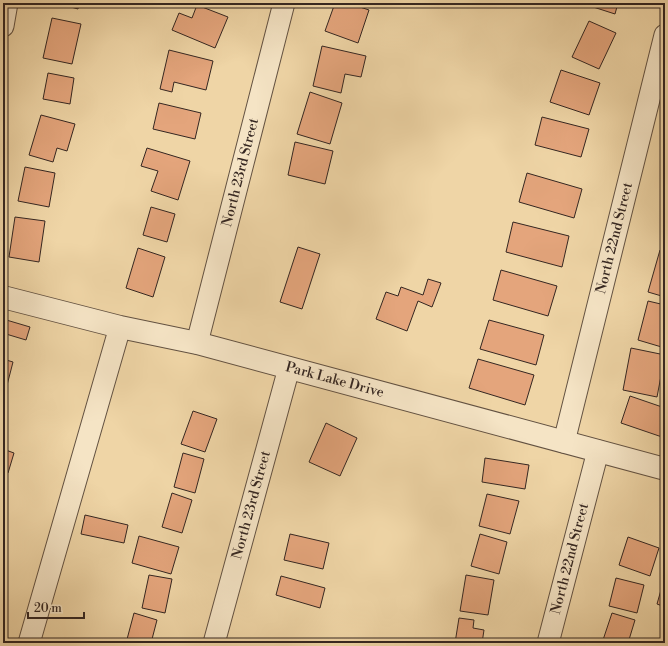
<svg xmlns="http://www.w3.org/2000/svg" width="668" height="646" viewBox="0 0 668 646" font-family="'Libre Bodoni',serif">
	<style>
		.building { fill: #e4a57c; stroke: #342621 }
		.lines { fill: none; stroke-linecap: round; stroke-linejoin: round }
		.minor-casing { stroke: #635242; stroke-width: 23 }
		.tertiary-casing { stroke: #635242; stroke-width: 24 }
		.minor { stroke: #f5e4c5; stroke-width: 21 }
		.tertiary { stroke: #f5e4c5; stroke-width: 22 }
		.labels { text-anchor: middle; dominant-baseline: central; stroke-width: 4; stroke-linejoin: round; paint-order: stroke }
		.street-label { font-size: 14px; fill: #342621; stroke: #f5e4c5 }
	</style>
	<rect width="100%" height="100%" fill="#efd5a6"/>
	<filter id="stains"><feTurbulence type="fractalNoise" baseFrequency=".005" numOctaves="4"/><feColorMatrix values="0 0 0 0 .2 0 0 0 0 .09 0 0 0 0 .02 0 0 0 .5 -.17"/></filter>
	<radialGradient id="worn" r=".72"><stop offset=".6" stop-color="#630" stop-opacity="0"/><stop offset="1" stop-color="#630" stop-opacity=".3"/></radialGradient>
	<!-- building -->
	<path class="building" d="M 57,3 L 79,3 L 78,9 Z
		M 335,3 L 348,3 L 369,10 L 358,43 L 325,31 Z
		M 587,3 L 618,3 L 615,14 L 587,5 Z
		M 197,5 L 228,17 L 215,48 L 172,30 L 179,13 L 192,18 Z
		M 52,18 L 81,24 L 72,64 L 43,58 Z
		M 589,21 L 616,33 L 599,69 L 572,57 Z
		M 322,46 L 366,56 L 361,77 L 345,74 L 341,93 L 313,86 Z
		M 169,50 L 213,61 L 206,90 L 174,82 L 172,92 L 160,89 Z
		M 561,70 L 600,83 L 589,115 L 550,102 Z
		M 48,73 L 74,78 L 70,104 L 43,99 Z
		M 310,92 L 342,103 L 330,144 L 297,134 Z
		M 159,103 L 201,113 L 195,139 L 153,129 Z
		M 41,115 L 75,124 L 67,151 L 57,148 L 53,162 L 29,155 Z
		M 542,117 L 589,129 L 581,157 L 535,145 Z
		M 295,142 L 333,151 L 325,184 L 288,175 Z
		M 147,148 L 190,161 L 178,200 L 151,191 L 158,171 L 141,166 Z
		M 25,167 L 55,173 L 49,207 L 18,201 Z
		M 527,173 L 582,189 L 574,218 L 519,202 Z
		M 151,207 L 175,214 L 167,242 L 143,235 Z
		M 15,217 L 45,221 L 39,262 L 9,257 Z
		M 513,222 L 569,236 L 562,267 L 506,252 Z
		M 298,247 L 320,254 L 302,309 L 280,302 Z
		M 138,248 L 165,257 L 153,297 L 126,288 Z
		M 660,250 L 665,251 L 665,297 L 648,292 Z
		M 501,270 L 557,286 L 548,316 L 493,300 Z
		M 428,279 L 441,283 L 432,307 L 418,301 L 407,331 L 376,319 L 386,292 L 398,296 L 401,287 L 423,295 Z
		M 648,301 L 665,305 L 665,348 L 638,340 Z
		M 3,319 L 30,327 L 26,340 L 6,334 L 3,344 Z
		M 489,320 L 544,335 L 536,365 L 480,349 Z
		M 631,348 L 665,355 L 657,397 L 623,390 Z
		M 3,359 L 13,362 L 5,393 L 3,392 Z
		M 478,359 L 534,375 L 525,405 L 469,388 Z
		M 630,396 L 665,408 L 665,438 L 621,423 Z
		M 193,411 L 217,419 L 205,452 L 181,444 Z
		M 326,423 L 357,438 L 340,476 L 309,462 Z
		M 3,449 L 14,453 L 8,473 L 3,471 Z
		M 183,453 L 204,459 L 195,493 L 174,487 Z
		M 485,458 L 529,465 L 525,489 L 482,482 Z
		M 172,493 L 192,500 L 182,533 L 162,527 Z
		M 487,494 L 519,501 L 510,534 L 479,526 Z
		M 85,515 L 128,525 L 124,543 L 81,534 Z
		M 290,534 L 329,543 L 323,569 L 284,560 Z
		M 480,534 L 507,542 L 499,574 L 471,566 Z
		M 139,536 L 179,547 L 171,574 L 132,563 Z
		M 628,537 L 659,548 L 650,576 L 619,565 Z
		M 149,575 L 172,579 L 165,613 L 142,608 Z
		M 466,575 L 494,580 L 488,615 L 460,611 Z
		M 281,576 L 325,588 L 320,608 L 276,595 Z
		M 616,578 L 644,585 L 637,613 L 609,606 Z
		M 663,583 L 665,584 L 665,607 L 657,604 Z
		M 134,613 L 157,620 L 151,643 L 126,643 Z
		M 612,613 L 635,620 L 628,643 L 602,643 Z
		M 459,618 L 474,620 L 473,628 L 484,630 L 482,643 L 455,643 Z"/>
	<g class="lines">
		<defs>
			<g id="minor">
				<path d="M 3,26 L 7,3"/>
				<path id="s1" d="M 197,343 L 284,3"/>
				<path id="s2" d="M 564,442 L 665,35"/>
				<path d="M 29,643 L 120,327"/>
				<path id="s3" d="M 214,643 L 289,368"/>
				<path id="s4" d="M 548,643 L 598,451"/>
			</g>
			<g id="tertiary">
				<path id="s5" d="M 3,297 L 120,327 L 197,343 L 665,469"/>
			</g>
		</defs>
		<!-- minor casing -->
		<use href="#minor" class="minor-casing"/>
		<!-- tertiary casing -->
		<use href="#tertiary" class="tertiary-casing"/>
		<!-- minor -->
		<use href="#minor" class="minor"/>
		<!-- tertiary -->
		<use href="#tertiary" class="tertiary"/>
	</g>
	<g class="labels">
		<!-- street labels -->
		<g class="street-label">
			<text stroke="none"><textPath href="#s1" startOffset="176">North 23rd Street</textPath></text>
			<text stroke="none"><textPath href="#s2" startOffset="210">North 22nd Street</textPath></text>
			<text stroke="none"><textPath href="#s5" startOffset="342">Park Lake Drive</textPath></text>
			<text stroke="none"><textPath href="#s3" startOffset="143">North 23rd Street</textPath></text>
			<text stroke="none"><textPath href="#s4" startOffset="87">North 22nd Street</textPath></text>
		</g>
	</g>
	<!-- margin -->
	<rect width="668" height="646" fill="none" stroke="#efd5a6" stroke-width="16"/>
	<rect x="4" y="4" width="660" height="638" fill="none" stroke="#342621" stroke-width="2"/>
	<rect x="8" y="8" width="652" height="630" fill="none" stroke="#342621"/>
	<!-- scale -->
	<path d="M28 612v6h56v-6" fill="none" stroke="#342621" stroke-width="2"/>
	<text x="34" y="612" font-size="12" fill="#342621" stroke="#f5e4c5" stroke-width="3" paint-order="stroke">20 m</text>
	<rect width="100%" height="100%" filter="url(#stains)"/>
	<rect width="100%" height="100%" fill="url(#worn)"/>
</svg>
